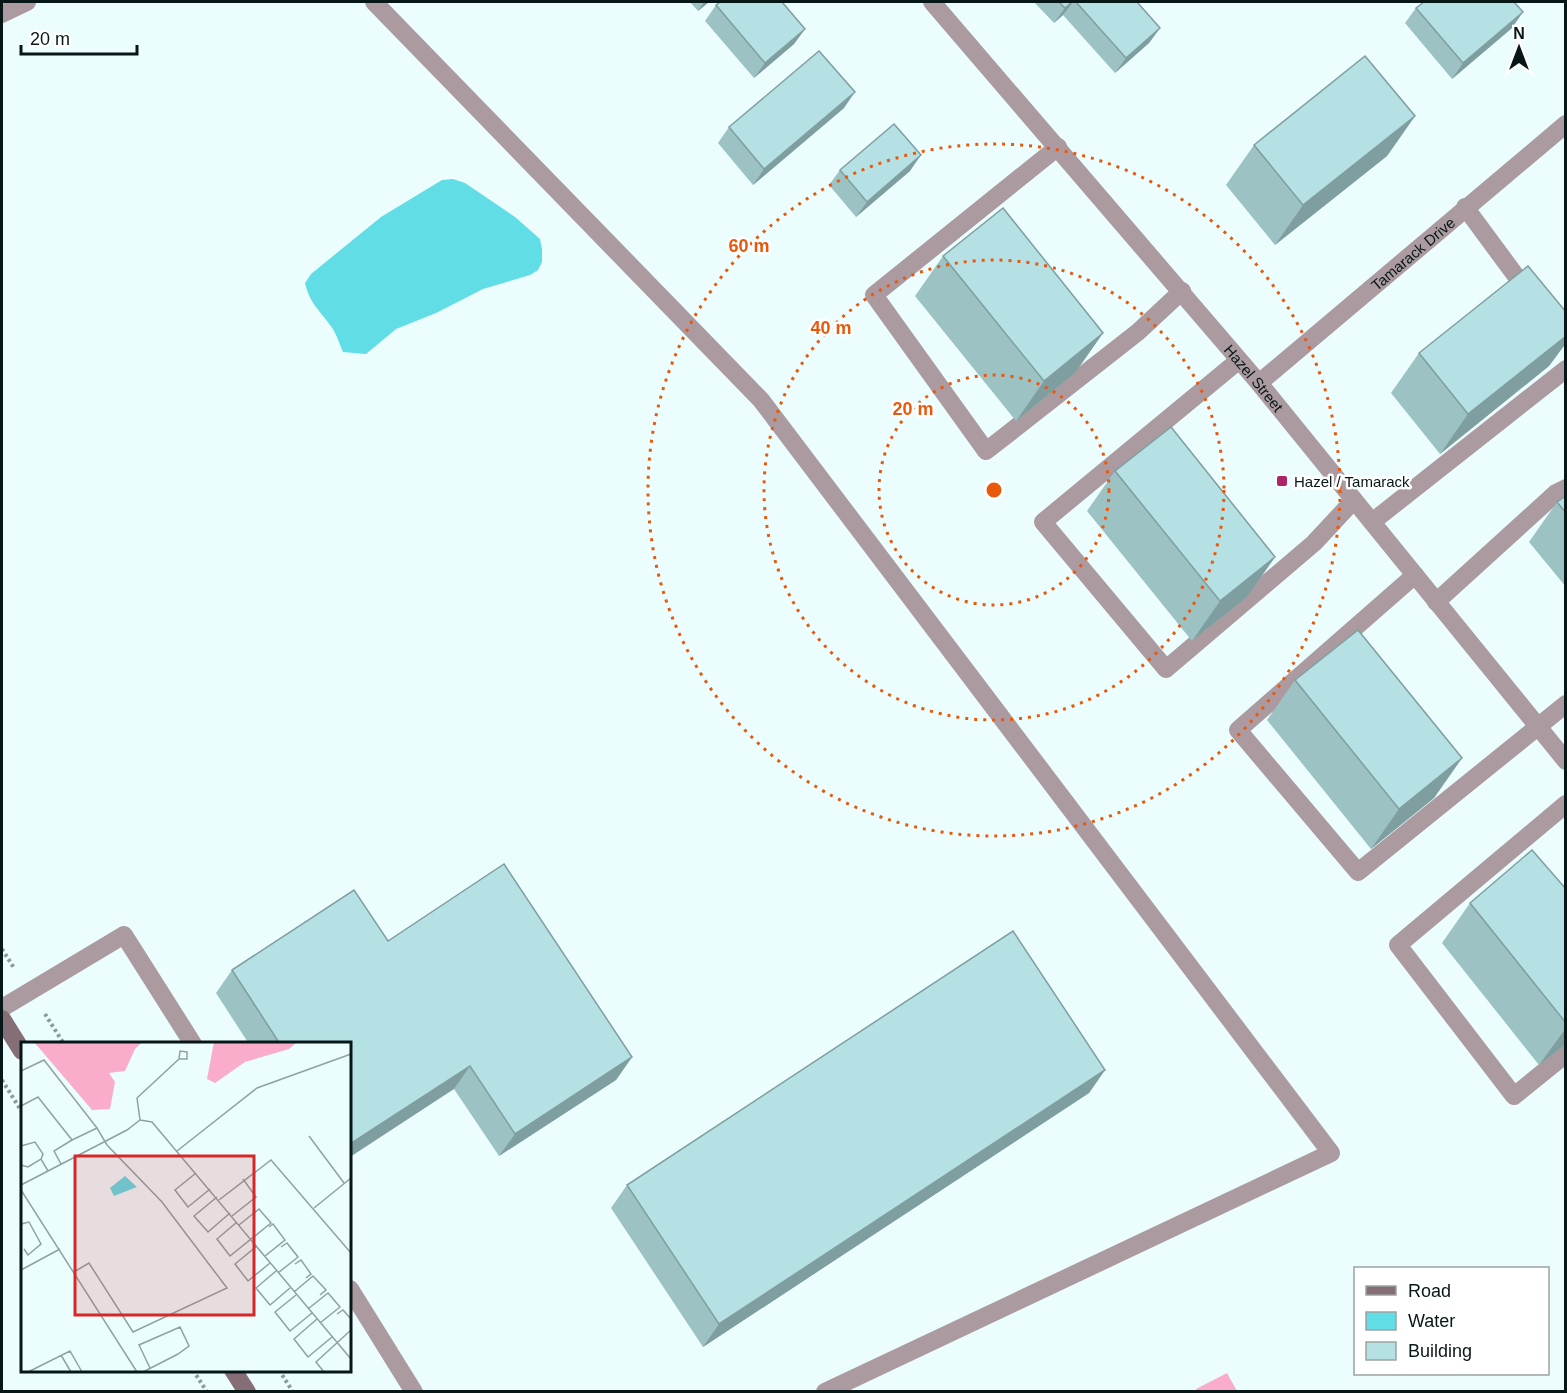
<svg xmlns="http://www.w3.org/2000/svg" width="1567" height="1393" viewBox="0 0 1567 1393" font-family="Helvetica,sans-serif">
	<style>
		.green { fill: #faadcb }
		.water { fill: #60dde5 }
		.lines { fill: none; stroke-linecap: round; stroke-linejoin: round }
		.path { stroke: #8a9b9c; stroke-width: 4; stroke-dasharray: 3 3; stroke-linecap: butt }
		.lane { stroke: #ab9ba0; stroke-width: 18 }
		.street { stroke: #ab9ba0; stroke-width: 18 }
		.secondary { stroke: #856e76; stroke-width: 18 }
		.wall { fill: #9dc2c4 }
		.shaded-wall { fill: #7f9ea0 }
		.building { fill: #b6e1e4; stroke: #7f9ea0; stroke-width: 1.5 }
		.ring { fill: none; stroke: #e8590c; stroke-width: 3; stroke-dasharray: 3 6 }
		.poi-dot { fill: #ac246a; stroke: #fff; stroke-width: 2 }
		.labels { text-anchor: middle; dominant-baseline: central; stroke-width: 5; stroke-linejoin: round; paint-order: stroke }
		.street-label { font-size: 15px; fill: #071718; stroke: #fff }
		.poi-label { font-size: 15px; fill: #071718; stroke: #fff; text-anchor: start }
		.inset-road { fill: none; stroke: #90a1a2; stroke-width: 1.5 }
		.view { fill: #d62828; fill-opacity: 0.15; stroke: #d62828; stroke-width: 3 }
		.inset-edge { fill: none; stroke: #071718; stroke-width: 3 }
		.centre { fill: #e8590c; stroke: #fff; stroke-width: 3 }
		.ring-label { font-size: 18px; text-anchor: middle; font-weight: bold; fill: #e8590c; stroke: #fff; stroke-width: 5; stroke-linejoin: round; paint-order: stroke }
	</style>
	<rect width="100%" height="100%" fill="#ecfdfe"/>
	<!-- green -->
	<path class="green" d="M 1227,1373 L 1237,1391 L 1197,1391 L 1196,1389 Z"/>
	<!-- water -->
	<path class="water" d="M 453,179 L 465,183 L 515,217 L 540,239 L 542,249 L 542,262 L 538,270 L 530,275 L 483,289 L 436,313 L 396,329 L 366,354 L 343,352 C 339,343 336,332 330,325 C 319,309 310,304 305,283 L 311,274 L 381,217 L 442,180 Z"/>
	<g class="lines">
		<!-- path -->
		<path class="path" d="M 2,949 L 14,968
			M 45,1014 L 64,1044
			M 2,1080 L 22,1112
			M 193,1370 L 207,1392
			M 279,1370 L 293,1392"/>
		<!-- lane -->
		<path class="lane" d="M 374,2 L 761,400 L 1331,1153 L 825,1392
			M 1058,147 L 874,295 L 986,451 L 1138,332 L 1182,291
			M 1465,207 L 1530,295
			M 1238,361 L 1043,522 L 1166,669 L 1314,543 L 1354,500
			M 1372,522 L 1566,369
			M 1415,575 L 1238,730 L 1358,872 L 1566,704
			M 1436,602 L 1556,493 L 1566,488
			M 1566,804 L 1398,945 L 1514,1096 L 1566,1054
			M 2,1008 L 124,935 L 193,1044
			M 350,1289 L 414,1392"/>
		<!-- street -->
		<g class="street">
			<path id="s1" d="M 932,2 L 1259,383 L 1566,761"/>
			<path d="M 2,14 L 27,2"/>
			<path id="s2" d="M 1259,383 L 1566,124"/>
		</g>
		<!-- secondary -->
		<path class="secondary" d="M 2,1019 L 22,1051
			M 233,1370 L 247,1392"/>
	</g>
	<!-- wall -->
	<path class="wall" d="M 690,2 L 709,2 L 698,11 Z
		M 1034,2 L 1137,2 L 1160,28 L 1149,43 L 1115,73 L 1063,15 L 1054,23 Z
		M 716,5 L 805,29 L 794,44 L 754,78 L 705,21 Z
		M 1416,8 L 1512,28 L 1452,79 L 1405,23 Z
		M 844,108 L 753,185 L 718,143 L 729,127 Z
		M 1415,116 L 1387,156 L 1275,245 L 1226,185 L 1254,145 Z
		M 840,170 L 910,171 L 856,217 L 829,185 Z
		M 943,256 L 1103,333 L 1075,373 L 1016,421 L 915,296 Z
		M 1566,312 L 1566,343 L 1549,366 L 1440,454 L 1391,393 L 1419,353 Z
		M 1115,471 L 1275,557 L 1247,597 L 1192,641 L 1087,511 Z
		M 1566,496 L 1566,587 L 1529,542 L 1557,502 Z
		M 1295,680 L 1462,758 L 1434,798 L 1371,849 L 1267,720 Z
		M 1566,889 L 1566,1044 L 1539,1065 L 1442,943 L 1470,903 Z
		M 388,941 L 632,1057 L 616,1080 L 499,1156 L 454,1089 L 350,1044 L 249,1044 L 216,993 L 232,970 Z
		M 1105,1070 L 1089,1093 L 703,1347 L 611,1208 L 627,1185 Z"/>
	<!-- shaded-wall -->
	<path class="shaded-wall" d="M 704,2 L 709,2 L 698,11 Z
		M 1072,2 L 1073,2 L 1063,15 L 1054,23 L 1065,8 Z
		M 1523,12 L 1512,28 L 1452,79 L 1463,63 Z
		M 1160,28 L 1149,43 L 1115,73 L 1126,58 Z
		M 805,29 L 794,44 L 754,78 L 765,63 Z
		M 855,92 L 844,108 L 753,185 L 764,169 Z
		M 1415,116 L 1387,156 L 1275,245 L 1303,205 Z
		M 921,155 L 910,171 L 856,217 L 867,202 Z
		M 1103,333 L 1075,373 L 1016,421 L 1044,381 Z
		M 1566,336 L 1566,343 L 1549,366 L 1440,454 L 1468,414 Z
		M 1275,557 L 1247,597 L 1192,641 L 1220,601 Z
		M 1462,758 L 1434,798 L 1371,849 L 1399,809 Z
		M 1566,1028 L 1566,1044 L 1539,1065 Z
		M 632,1057 L 616,1080 L 499,1156 L 515,1134 Z
		M 470,1066 L 454,1089 L 350,1157 L 350,1144 Z
		M 1105,1070 L 1089,1093 L 703,1347 L 719,1324 Z"/>
	<!-- building -->
	<path class="building" d="M 720,2 L 782,2 L 805,29 L 765,63 L 716,5 Z
		M 1059,2 L 1072,2 L 1065,8 Z
		M 1076,2 L 1137,2 L 1160,28 L 1126,58 Z
		M 1424,2 L 1514,2 L 1523,12 L 1463,63 L 1416,8 Z
		M 819,51 L 855,92 L 764,169 L 729,127 Z
		M 1365,56 L 1415,116 L 1303,205 L 1254,145 Z
		M 894,124 L 921,155 L 867,202 L 840,170 Z
		M 1003,208 L 1103,333 L 1044,381 L 943,256 Z
		M 1528,266 L 1566,312 L 1566,336 L 1468,414 L 1419,353 Z
		M 1171,427 L 1275,557 L 1220,601 L 1115,471 Z
		M 1566,496 L 1566,513 L 1557,502 Z
		M 1358,630 L 1462,758 L 1399,809 L 1295,680 Z
		M 1532,850 L 1566,889 L 1566,1023 L 1470,903 Z
		M 504,864 L 632,1057 L 515,1134 L 470,1066 L 350,1144 L 350,1044 L 280,1044 L 232,970 L 354,890 L 388,941 Z
		M 1013,931 L 1105,1070 L 719,1324 L 627,1185 Z"/>
	<!-- distance rings -->
	<g class="ring">
		<circle cx="994" cy="490" r="115"/>
		<circle cx="994" cy="490" r="230"/>
		<circle cx="994" cy="490" r="346"/>
	</g>
	<!-- markers -->
	<rect class="poi-dot" x="1276" y="475" width="12" height="12" rx="3"/>
	<g class="labels">
		<!-- street labels -->
		<g class="street-label">
			<text stroke="none"><textPath href="#s2" startOffset="201">Tamarack Drive</textPath></text>
			<text stroke="none"><textPath href="#s1" startOffset="495">Hazel Street</textPath></text>
		</g>
		<!-- poi labels -->
		<g class="poi-label">
			<text x="1294" y="481">Hazel / Tamarack</text>
		</g>
	</g>
	<!-- overview -->
	<g transform="translate(21 1042)">
		<rect width="330" height="330" fill="#ecfdfe"/>
		<path d="M 13,0 L 121,0 L 114,7 L 104,29 L 88,31 L 94,40 L 89,67 L 71,68 ZM 193,0 L 274,0 L 275,1 L 268,7 L 224,20 L 194,41 L 186,37 Z" fill="#faadcb"/>
		<path d="M 104,134 L 116,145 L 93,154 L 89,146 Z" fill="#60dde5"/>
		<path class="inset-road" d="M 0,29 L 23,18 L 76,86M 0,64 L 17,55 L 51,98 L 76,86 L 86,103 L 141,160 L 206,246 L 112,290 L 68,221 L 53,230M 119,78 L 116,56 L 158,17 L 166,17 L 166,10 L 159,9 L 158,17M 288,94 L 323,141M 0,104 L 14,100 L 22,112 L 20,117M 156,109 L 236,46 L 330,12M 40,122 L 33,109 L 51,98M 0,123 L 7,125 L 20,117 L 27,129M 175,131 L 154,148 L 167,165 L 189,147M 0,143 L 106,88 L 119,78 L 131,80 L 330,317M 0,148 L 116,330M 196,155 L 173,174 L 187,190 L 209,171M 198,158 L 250,118 L 330,211M 293,166 L 330,136M 211,174 L 235,155 L 222,137M 216,180 L 196,197 L 209,214 L 250,181 L 238,167 L 218,183M 0,182 L 8,180 L 20,202 L 7,213 L 3,207M 236,204 L 214,222 L 227,239 L 249,221M 244,214 L 264,198 L 252,182 L 248,185M 274,222 L 280,218 L 290,232 L 285,236M 0,228 L 39,207M 255,229 L 235,246 L 249,263 L 269,246M 257,231 L 277,215 L 266,201 L 260,205M 273,250 L 292,234 L 305,248 L 299,253M 275,253 L 254,270 L 269,289 L 291,271M 287,267 L 307,251 L 319,265 L 299,281M 316,272 L 322,268 L 330,277M 296,277 L 273,297 L 287,315 L 311,295M 40,313 L 50,330M 7,330 L 49,309 L 61,330M 122,330 L 157,312 L 168,304 L 159,285 L 118,303 L 129,326M 303,330 L 295,320 L 330,288"/>
		<path class="view" d="M 54,114 L 233,114 L 233,273 L 54,273 Z"/>
		<rect width="330" height="330" class="inset-edge"/>
	</g>
	<circle cx="994" cy="490" r="9" class="centre"/>
	<g class="ring-label">
		<text x="749" y="252">60 m</text>
		<text x="831" y="334">40 m</text>
		<text x="913" y="415">20 m</text>
	</g>
	<!-- border -->
	<rect width="1567" height="1393" fill="none" stroke="#071718" stroke-width="6"/>
	<!-- legend -->
	<rect x="1354" y="1267" width="195" height="108" fill="#ffffff" stroke="#9ca2a3" stroke-width="1.5"/>
	<rect x="1366" y="1286" width="30" height="9" fill="#856e76" stroke="#9ca2a3" stroke-width="1.5"/>
	<text x="1408" y="1297" font-size="18" fill="#071718">Road</text>
	<rect x="1366" y="1312" width="30" height="18" fill="#60dde5" stroke="#9ca2a3" stroke-width="1.5"/>
	<text x="1408" y="1327" font-size="18" fill="#071718">Water</text>
	<rect x="1366" y="1342" width="30" height="18" fill="#b6e1e4" stroke="#9ca2a3" stroke-width="1.5"/>
	<text x="1408" y="1357" font-size="18" fill="#071718">Building</text>
	<!-- north arrow -->
	<g transform="translate(1519 48)" stroke="#ffffff" stroke-width="4.5" paint-order="stroke">
	<path d="M0-4.5L10 22L0 15L-10 22Z" fill="#071718"/>
	<text y="-9" font-size="16" font-weight="bold" text-anchor="middle" fill="#071718">N</text>
	</g>
	<!-- scale -->
	<path d="M21 45v9h116v-9" fill="none" stroke="#071718" stroke-width="3"/>
	<text x="30" y="45" font-size="18" fill="#071718" stroke="#ffffff" stroke-width="4.5" paint-order="stroke">20 m</text>
</svg>
